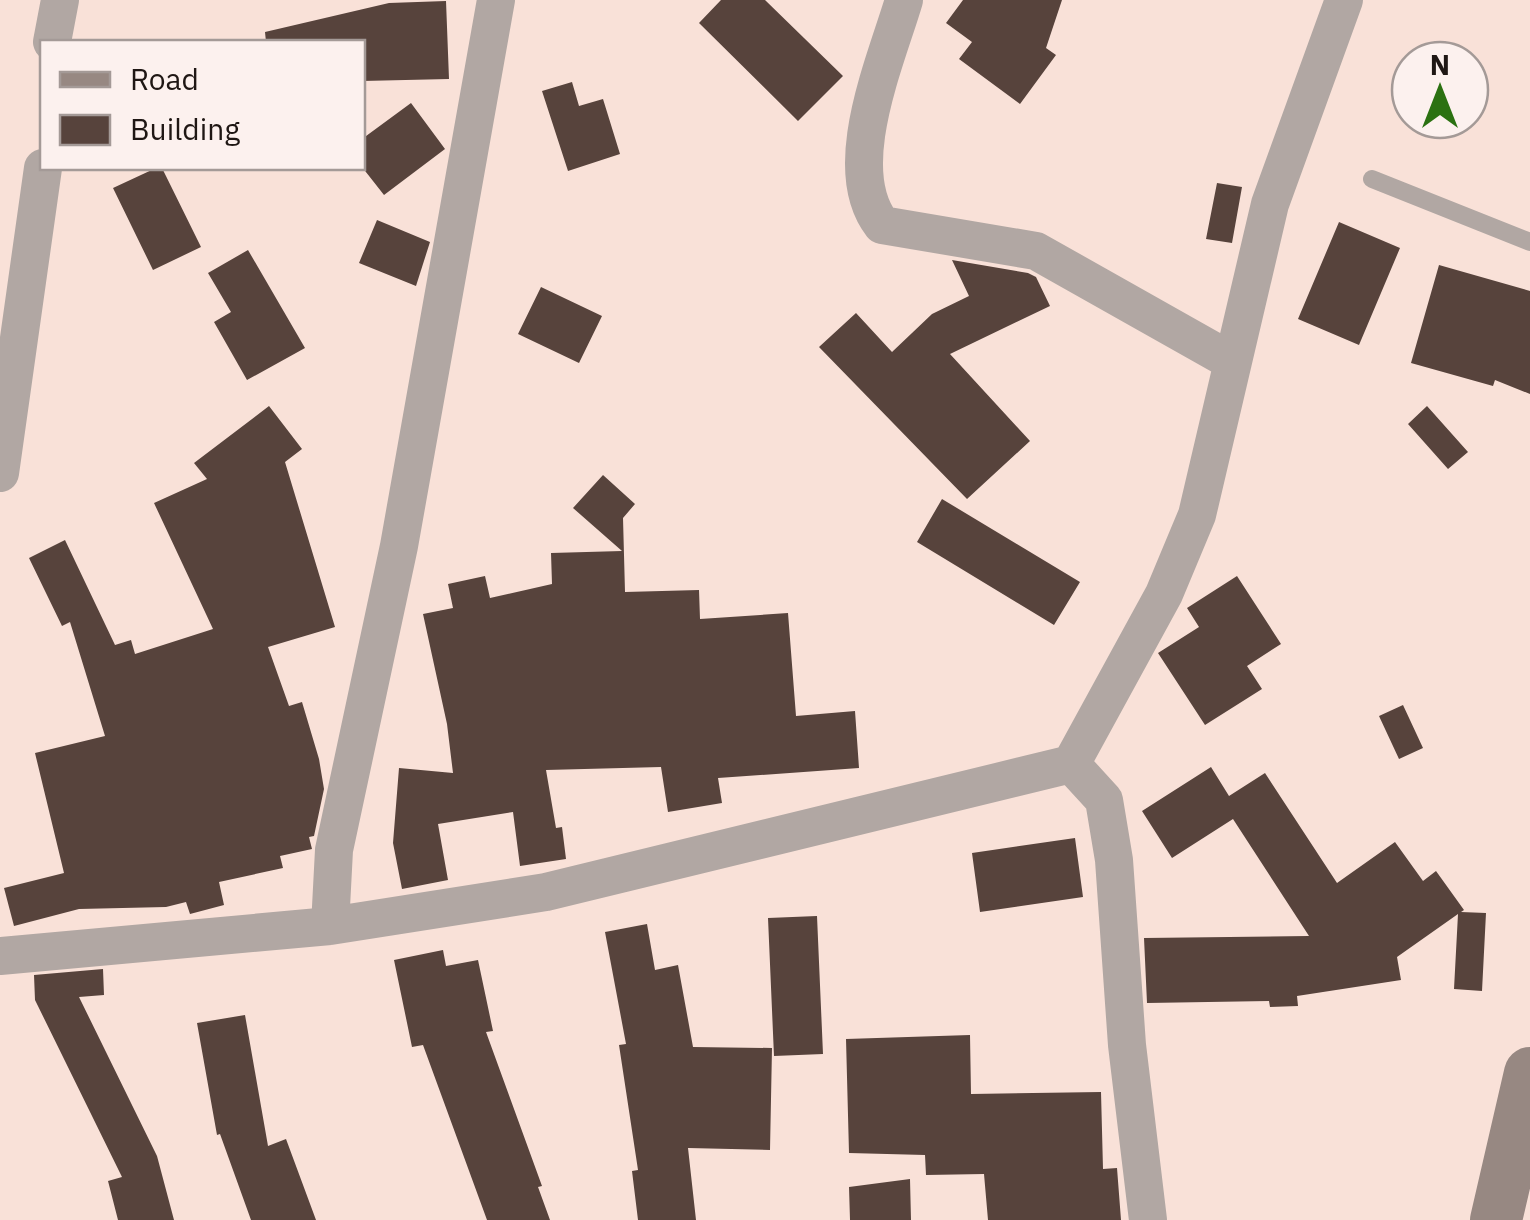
<svg xmlns="http://www.w3.org/2000/svg" width="1530" height="1220" viewBox="0 0 1530 1220" font-family="'IBM Plex Sans',sans-serif">
	<style>
		.building { fill: #57433c }
		.lines { fill: none; stroke-linecap: round; stroke-linejoin: round }
		.lane { stroke: #b1a7a3; stroke-width: 18 }
		.street { stroke: #b1a7a3; stroke-width: 38 }
		.secondary { stroke: #978882; stroke-width: 52 }
	</style>
	<rect width="100%" height="100%" fill="#f9e1d8"/>
	<!-- building -->
	<path class="building" d="M 721,0 L 765,0 L 843,76 L 798,121 L 699,23 Z
		M 963,0 L 1062,0 L 1046,48 L 1056,55 L 1020,104 L 959,59 L 972,42 L 946,23 Z
		M 446,1 L 449,79 L 362,81 L 362,42 L 266,42 L 265,32 L 389,3 Z
		M 572,82 L 579,106 L 603,99 L 620,154 L 568,171 L 542,91 Z
		M 411,103 L 445,149 L 384,195 L 362,167 L 362,139 Z
		M 156,168 L 162,168 L 201,247 L 153,270 L 113,188 Z
		M 1217,183 L 1242,187 L 1232,243 L 1206,239 Z
		M 377,220 L 430,242 L 416,286 L 359,263 Z
		M 1339,222 L 1400,248 L 1359,345 L 1298,319 Z
		M 248,250 L 305,348 L 247,380 L 214,322 L 231,312 L 208,273 Z
		M 952,260 L 1028,273 L 1036,277 L 1050,306 L 950,354 L 1030,441 L 967,499 L 819,347 L 856,313 L 892,352 L 932,314 L 969,296 Z
		M 1439,265 L 1530,291 L 1530,394 L 1495,380 L 1493,386 L 1411,363 Z
		M 541,287 L 602,316 L 579,363 L 518,334 Z
		M 269,406 L 302,449 L 285,462 L 335,627 L 268,647 L 289,706 L 302,702 L 319,759 L 324,789 L 314,836 L 309,837 L 312,849 L 280,856 L 283,868 L 219,882 L 224,905 L 190,914 L 186,902 L 166,907 L 79,909 L 14,926 L 4,888 L 64,873 L 35,753 L 105,736 L 70,622 L 62,626 L 29,558 L 65,540 L 115,645 L 131,640 L 135,654 L 213,629 L 154,503 L 207,479 L 194,463 Z
		M 1427,406 L 1468,452 L 1448,469 L 1408,424 Z
		M 603,475 L 635,504 L 623,518 L 625,592 L 699,590 L 700,619 L 788,613 L 796,716 L 855,711 L 859,768 L 718,778 L 722,803 L 668,812 L 661,767 L 546,770 L 556,828 L 562,827 L 566,859 L 520,866 L 513,812 L 438,824 L 448,880 L 402,889 L 393,843 L 399,768 L 453,773 L 447,724 L 423,614 L 453,608 L 448,584 L 485,576 L 490,598 L 552,584 L 551,553 L 622,551 L 573,508 Z
		M 942,499 L 1080,582 L 1054,625 L 917,542 Z
		M 1237,576 L 1281,644 L 1247,666 L 1262,689 L 1205,725 L 1158,653 L 1199,627 L 1187,608 Z
		M 1403,705 L 1423,748 L 1399,759 L 1379,716 Z
		M 1211,767 L 1229,796 L 1265,773 L 1337,883 L 1395,842 L 1423,881 L 1436,871 L 1464,910 L 1461,912 L 1486,913 L 1482,991 L 1454,989 L 1458,914 L 1397,957 L 1401,980 L 1297,996 L 1298,1006 L 1270,1007 L 1269,1001 L 1147,1003 L 1144,938 L 1309,936 L 1233,819 L 1172,858 L 1142,811 Z
		M 1075,838 L 1083,897 L 980,912 L 972,853 Z
		M 817,916 L 823,1054 L 774,1056 L 768,918 Z
		M 647,924 L 655,970 L 678,965 L 693,1047 L 772,1048 L 770,1150 L 688,1148 L 696,1220 L 638,1220 L 632,1171 L 638,1170 L 619,1045 L 626,1044 L 605,932 Z
		M 443,950 L 446,966 L 478,960 L 493,1031 L 486,1032 L 542,1186 L 538,1187 L 550,1220 L 487,1220 L 423,1045 L 412,1047 L 394,960 Z
		M 103,969 L 104,995 L 79,997 L 157,1156 L 174,1220 L 118,1220 L 108,1181 L 122,1177 L 35,1000 L 34,975 Z
		M 245,1015 L 268,1146 L 286,1139 L 316,1220 L 251,1220 L 220,1134 L 217,1135 L 197,1023 Z
		M 970,1035 L 971,1094 L 1101,1092 L 1103,1169 L 1117,1168 L 1121,1220 L 988,1220 L 984,1174 L 926,1175 L 925,1155 L 849,1153 L 846,1039 Z
		M 910,1179 L 911,1220 L 850,1220 L 849,1187 Z"/>
	<g class="lines">
		<!-- lane -->
		<path class="lane" d="M 1372,179 L 1530,242"/>
		<!-- street -->
		<path class="street" d="M 904,0 C 886,61 838,169 882,225 L 1036,251 L 1233,362
			M 52,42 L 60,0
			M 0,473 L 43,168
			M 1071,764 L 1104,800 L 1114,860 L 1127,1045 L 1148,1220
			M 330,926 L 334,850 L 399,546 L 496,0
			M 0,956 L 330,926 L 546,892 L 1071,764 L 1164,594 L 1197,515 L 1270,204 L 1344,0"/>
		<!-- secondary -->
		<path class="secondary" d="M 1496,1220 L 1530,1073"/>
	</g>
	<!-- legend -->
	<rect x="40" y="40" width="325" height="130" fill="#fcf1ee" stroke="#a49a97" stroke-width="2.5"/>
	<rect x="60" y="72" width="50" height="15" fill="#978882" stroke="#a49a97" stroke-width="2.5"/>
	<text x="130" y="90" font-size="30" fill="#1f1714">Road</text>
	<rect x="60" y="115" width="50" height="30" fill="#57433c" stroke="#a49a97" stroke-width="2.5"/>
	<text x="130" y="140" font-size="30" fill="#1f1714">Building</text>
	<!-- north arrow -->
	<g transform="translate(1440 90)"><circle r="48" fill="#fcf1ee" stroke="#a49a97" stroke-width="2.5"/>
	<path d="M0-8L18 38L0 25L-18 38Z" fill="#2b7111"/>
	<text y="-15" font-size="28" font-weight="bold" text-anchor="middle" fill="#1f1714">N</text>
	</g>
</svg>
